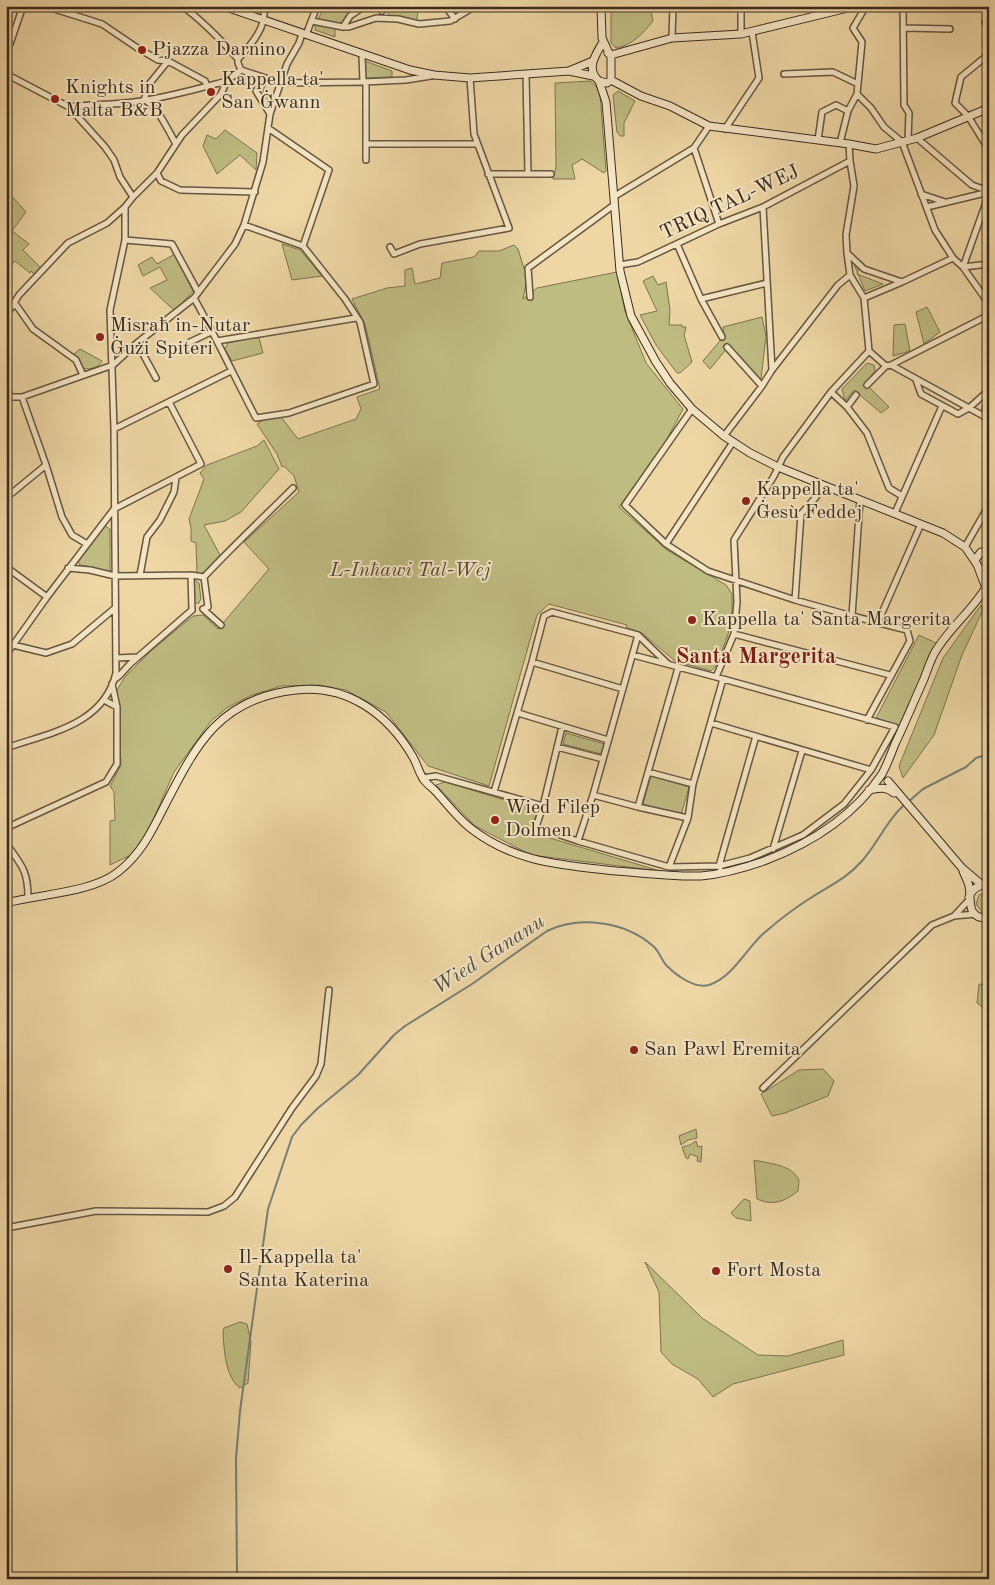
<svg xmlns="http://www.w3.org/2000/svg" width="995" height="1585" viewBox="0 0 995 1585" font-family="'Old Standard TT',serif">
	<style>
		.green { fill: #bfbc82; stroke: #7c7450 }
		.lines { fill: none; stroke-linecap: round; stroke-linejoin: round }
		.stream { stroke: #767f77; stroke-width: 2 }
		.street-casing { stroke: #665640; stroke-width: 8 }
		.secondary-casing { stroke: #392b1f; stroke-width: 9 }
		.street { stroke: #f4e5c4; stroke-width: 5 }
		.secondary { stroke: #f4e5c4; stroke-width: 7 }
		.poi-dot { fill: #8f2418; stroke: #f4e5c4; stroke-width: 2 }
		.labels { text-anchor: middle; dominant-baseline: central; stroke-width: 4; stroke-linejoin: round; paint-order: stroke }
		.poi-label { font-size: 20px; fill: #392b1f; stroke: #f4e5c4; text-anchor: start }
		.street-label { font-size: 20px; fill: #392b1f; stroke: #f4e5c4 }
		.park-label { font-size: 20px; font-style: italic; fill: #544833; stroke: #f4e5c4 }
		.water-label { font-size: 21px; font-style: italic; fill: #524e44; stroke: #f4e5c4 }
		.quarter-label { font-size: 22px; font-weight: bold; fill: #7a1f14; stroke: #f4e5c4 }
	</style>
	<rect width="100%" height="100%" fill="#eed7a5"/>
	<filter id="stains"><feTurbulence type="fractalNoise" baseFrequency=".004" numOctaves="4"/><feColorMatrix values="0 0 0 0 .2 0 0 0 0 .09 0 0 0 0 .02 0 0 0 .5 -.17"/></filter>
	<radialGradient id="worn" r=".72"><stop offset=".6" stop-color="#630" stop-opacity="0"/><stop offset="1" stop-color="#630" stop-opacity=".3"/></radialGradient>
	<!-- green -->
	<path class="green" d="M 324,6 L 363,6 L 350,15 L 341,25 L 318,20 Z
		M 382,6 L 442,6 L 446,11 L 418,11 L 417,19 L 413,21 L 391,17 Z
		M 611,6 L 650,6 L 653,21 C 642,34 633,45 616,48 L 611,43 Z
		M 316,24 L 335,27 L 335,37 L 315,30 Z
		M 365,61 L 392,71 L 392,77 L 365,78 Z
		M 255,77 L 267,81 L 263,91 L 272,95 L 269,105 L 260,95 L 259,91 L 243,84 L 244,78 Z
		M 590,81 L 597,87 L 600,94 L 606,171 L 604,173 L 582,159 L 572,165 L 575,179 L 553,179 L 556,167 L 555,83 Z
		M 618,91 L 635,101 L 624,123 L 624,136 L 620,136 L 617,132 L 613,95 Z
		M 225,130 L 257,153 L 256,170 L 240,155 L 217,174 L 203,146 L 207,135 L 216,139 Z
		M 7,191 L 26,212 L 12,231 L 29,244 L 23,250 L 42,269 L 35,275 L 31,271 L 30,273 L 15,261 L 6,271 Z
		M 282,244 L 300,250 L 322,276 L 292,280 Z
		M 514,245 L 518,249 L 527,278 L 523,299 L 537,288 L 617,272 L 625,311 L 646,363 L 683,409 L 666,441 L 619,507 L 667,550 L 726,585 L 732,594 L 732,611 L 728,635 L 716,666 L 711,671 L 675,661 L 642,633 L 626,627 L 627,625 L 549,604 L 537,615 L 489,786 L 428,766 L 386,712 L 346,690 L 319,685 L 282,686 L 252,695 L 228,707 L 211,721 L 174,772 L 148,832 L 131,855 L 110,865 L 110,821 L 115,820 L 114,792 L 110,786 L 121,765 L 117,690 L 125,677 L 152,650 L 193,616 L 203,615 L 218,629 L 269,569 L 244,542 L 299,492 L 294,476 L 284,466 L 282,467 L 277,454 L 257,424 L 263,420 L 281,417 L 298,439 L 356,419 L 361,409 L 357,397 L 380,389 L 365,324 L 352,299 L 387,288 L 405,286 L 405,270 L 412,268 L 415,284 L 440,278 L 442,263 L 474,257 L 479,251 L 499,251 Z
		M 175,254 L 193,291 L 175,311 L 150,288 L 167,280 L 160,267 L 143,276 L 138,265 L 152,257 L 157,264 Z
		M 854,264 L 859,268 L 857,274 L 883,284 L 865,291 Z
		M 653,276 L 658,285 L 666,282 L 670,310 L 669,325 L 682,325 L 682,327 L 686,327 L 684,335 L 692,362 L 680,373 L 677,373 L 656,345 L 640,315 L 657,311 L 643,281 Z
		M 927,307 L 940,332 L 924,344 L 916,312 Z
		M 762,317 L 766,336 L 761,379 L 729,346 L 710,369 L 703,361 L 724,336 L 723,327 Z
		M 905,324 L 910,351 L 893,356 L 894,325 Z
		M 254,337 L 259,338 L 263,353 L 232,361 L 225,349 L 228,343 Z
		M 80,349 L 102,361 C 99,368 89,370 83,368 L 74,354 Z
		M 867,363 L 874,365 L 875,371 L 865,383 L 889,407 L 881,413 L 854,390 L 845,401 L 842,389 Z
		M 264,440 L 279,469 L 241,512 L 225,521 L 204,525 L 220,555 C 214,564 209,573 197,574 L 196,543 L 191,541 L 191,528 L 189,519 L 204,479 L 200,473 L 207,465 L 257,446 Z
		M 105,526 L 110,529 L 110,573 L 93,567 L 80,565 L 78,561 Z
		M 193,579 L 199,583 L 201,599 L 198,604 L 194,600 Z
		M 981,605 L 983,610 L 962,655 L 934,735 L 903,778 L 899,766 L 943,658 Z
		M 919,635 L 938,644 L 928,660 L 901,726 L 876,718 Z
		M 566,733 L 604,744 L 601,754 L 563,744 Z
		M 651,776 L 689,787 L 681,815 L 643,804 Z
		M 445,782 L 538,810 L 530,832 L 660,871 L 531,855 L 475,826 L 436,785 Z
		M 985,893 L 989,893 L 989,913 L 982,912 L 976,904 L 979,895 Z
		M 979,984 L 989,985 L 989,1012 L 977,1003 Z
		M 823,1069 L 834,1081 L 828,1096 L 785,1113 L 772,1116 L 761,1094 L 799,1070 Z
		M 696,1129 L 697,1138 L 688,1140 L 681,1145 L 679,1136 Z
		M 696,1141 L 698,1147 L 702,1146 L 701,1162 L 697,1161 L 698,1157 L 690,1154 L 688,1159 L 686,1158 L 682,1147 L 690,1145 Z
		M 754,1160 C 770,1164 791,1164 799,1180 L 798,1191 C 784,1202 773,1206 757,1199 Z
		M 744,1199 L 750,1201 L 751,1221 L 736,1218 L 731,1213 Z
		M 645,1262 L 702,1318 L 758,1355 L 788,1356 L 843,1340 L 844,1355 L 733,1384 L 713,1397 L 698,1379 L 672,1364 L 661,1352 L 659,1292 Z
		M 240,1322 L 247,1324 L 251,1342 L 248,1383 L 240,1388 C 225,1377 224,1349 223,1332 L 224,1328 Z"/>
	<g class="lines">
		<!-- stream -->
		<path class="stream" d="M 908,802 L 923,789 L 966,767 L 976,758 L 989,754
			M 237,1579 L 236,1458 L 240,1411 L 268,1209 L 292,1137 L 301,1125 L 318,1108 L 358,1075 L 394,1035 L 405,1026 L 472,984 L 547,931 C 580,915 626,922 653,946 C 659,951 661,959 666,965 C 676,975 694,989 709,985 C 733,977 746,949 764,933 C 778,921 793,909 809,899 C 827,887 846,879 861,862 C 877,845 886,821 904,805"/>
		<defs>
			<path id="street" d="M 45,6 L 102,24 L 136,47 L 158,60 L 168,61 L 205,81 L 207,86
				M 182,6 C 203,21 221,40 238,59 L 238,63 L 241,70
				M 377,6 L 382,11
				M 445,6 L 455,19
				M 903,6 L 904,105 L 909,113 L 908,140
				M 989,18 L 985,22 L 989,26
				M 312,21 L 343,27 L 349,27 L 376,18 L 398,19 L 419,24 L 450,21 L 474,7 L 484,6
				M 343,27 L 350,16 L 365,6
				M 904,28 L 950,29
				M 741,34 L 741,6
				M 306,35 L 317,6
				M 672,38 L 673,6
				M 10,44 L 23,6
				M 989,54 L 961,77 L 955,103 L 968,116 L 989,150
				M 362,55 L 363,82
				M 238,59 C 250,46 269,25 263,6
				M 241,70 L 281,83 L 363,82 L 406,80 L 431,76
				M 6,74 L 69,107 L 105,147 L 114,160 L 120,177 L 133,197
				M 526,74 L 528,174
				M 784,74 L 833,72 L 858,84
				M 256,91 L 270,114
				M 857,94 L 871,108 L 884,127 L 902,142 L 935,230 L 953,258 L 963,267 L 989,304
				M 144,100 L 150,83 L 168,61
				M 145,100 C 159,109 168,130 176,144
				M 69,107 C 90,104 112,105 134,102 C 166,98 197,89 227,81
				M 268,128 L 329,170 L 303,246
				M 725,129 L 759,78 L 752,32
				M 917,138 L 972,185 L 989,191
				M 818,140 L 822,112 L 836,105 L 848,111
				M 840,143 L 848,111 L 857,94 L 862,42 L 853,28 L 866,6
				M 366,144 L 477,144
				M 849,144 L 850,161 L 854,186 L 846,235 L 847,253 L 850,275 L 864,298 L 869,351 L 886,366 L 891,365 L 989,419
				M 694,148 L 719,224
				M 366,160 L 366,82
				M 157,173 L 161,181 L 180,190 L 255,192
				M 488,174 L 551,174
				M 921,194 L 945,202
				M 989,194 L 963,267 L 989,264
				M 615,196 L 694,148 L 709,126
				M 763,207 L 772,370
				M 927,207 L 989,192
				M 125,240 L 172,244 L 198,292
				M 677,244 L 701,299 L 722,337
				M 390,247 L 394,254 L 420,244 L 509,228 L 474,134 L 470,78
				M 847,253 L 864,269 L 902,282
				M 619,265 L 638,262 L 719,224 L 763,207 L 850,161
				M 530,297 L 528,268 L 614,205
				M 194,298 C 216,337 235,378 256,418 L 289,413 L 374,384 L 360,322 L 345,299 L 303,246 L 244,225
				M 864,298 L 902,282 L 953,258
				M 701,299 L 767,283
				M 14,302 L 33,329 L 76,360 L 83,375
				M 6,316 L 19,295 L 68,243 L 107,223 L 125,207 L 133,197 L 157,173 L 182,135 L 221,94 L 227,81 L 241,70
				M 217,341 L 356,318
				M 190,342 L 213,331
				M 137,343 L 156,378
				M 727,347 L 762,386
				M 891,365 L 989,315
				M 916,380 L 921,394 L 958,414 L 969,408 L 989,390
				M 867,385 L 886,366
				M 6,388 L 11,397
				M 831,392 L 847,407 L 867,433 L 889,488 L 902,496
				M 6,397 L 22,397 L 113,365 L 137,343 L 194,298 L 235,244 L 244,225 L 263,162 L 270,114 L 287,64 L 299,43 L 302,34
				M 847,407 L 856,395
				M 692,409 L 625,505 L 666,544 L 708,571 L 795,600 L 852,616 L 907,630 L 910,641 L 867,720
				M 984,416 L 989,392
				M 114,429 L 231,371
				M 724,436 L 762,386 L 772,370 L 838,285 L 850,275
				M 46,465 L 62,517 L 72,535 L 87,544
				M 6,495 L 12,493 L 46,465 L 22,397
				M 895,513 L 942,406
				M 666,544 L 733,442
				M 965,547 L 989,505
				M 6,567 L 47,597
				M 68,568 L 90,570 L 115,576 L 191,575 L 204,577
				M 140,575 L 147,537 L 160,520 L 174,492 L 176,478
				M 191,575 L 192,610
				M 204,577 C 233,546 263,518 293,488
				M 204,577 L 208,607 L 203,609 L 221,625
				M 795,600 L 801,514 L 816,497 L 823,485
				M 852,616 L 860,500
				M 878,622 L 921,524
				M 734,634 L 890,675
				M 13,645 L 46,653 L 72,644 L 115,608
				M 6,655 L 47,597 L 114,509 L 201,464 L 169,402
				M 116,658 L 138,657
				M 532,662 L 623,689
				M 716,677 L 734,634 L 737,602 L 734,540 L 774,476 L 783,457 L 831,392 L 869,351
				M 115,679 L 119,676 L 130,664 L 192,610
				M 104,700 L 117,707
				M 518,713 L 608,740
				M 711,723 L 871,770
				M 557,747 L 603,759
				M 6,748 C 49,733 104,725 116,673 L 114,429 L 110,310 L 125,240 L 125,207
				M 648,772 L 693,784
				M 422,778 L 436,776 L 543,806 L 536,827 L 578,841 L 669,867 L 719,866 L 750,858 L 803,835 L 844,804 L 871,770 L 895,727 L 716,677 L 633,655
				M 494,792 L 532,662 L 544,616 L 552,612 L 638,635 L 668,664
				M 593,795 L 638,807 L 688,818
				M 543,806 L 562,727
				M 638,807 L 678,668
				M 6,828 L 106,782 L 117,764 L 117,707 L 112,684
				M 578,841 L 593,795 L 638,635
				M 6,843 C 21,865 28,870 28,897
				M 773,849 L 802,751
				M 669,867 L 688,818 L 693,784 L 723,679
				M 720,868 L 719,866 L 756,736
				M 954,916 L 975,914
				M 763,1088 L 932,925 L 954,916 L 969,900
				M 6,1228 L 96,1211 L 208,1212 L 224,1206 L 235,1197 L 292,1108 L 316,1076 L 321,1064 L 329,990"/>
			<path id="secondary" d="M 223,6 L 410,70 L 434,75 L 470,78 L 569,71 L 593,76
				M 601,6 L 602,38 L 609,53
				M 603,42 C 596,54 585,69 599,81 L 607,83 L 611,80
				M 608,53 L 611,55 L 611,80
				M 611,55 L 672,38 L 741,34 L 856,6
				M 569,71 L 593,61
				M 611,80 L 641,96 L 670,106 L 709,126 L 849,144 L 876,149 L 917,138 L 989,108
				M 599,81 L 606,102 L 620,271 L 631,316 L 656,362 L 670,383 L 692,409 L 724,436 L 750,453 L 778,467 L 943,533 L 965,547 L 976,563
				M 989,552 L 981,552 L 975,560 L 977,565 L 980,569 L 989,569
				M 978,567 L 986,588
				M 888,781 L 962,868 L 982,885
				M 869,790 C 879,788 886,786 894,793
				M 963,871 C 965,876 968,881 969,886 C 972,901 965,919 989,918
				M 969,897 C 973,888 979,884 989,885
				M 6,903 C 40,894 91,893 118,872 C 140,855 151,833 163,809 C 195,747 218,698 296,690 C 347,684 388,714 413,757 C 417,764 419,773 424,780 C 428,785 434,789 438,794 C 448,805 457,817 469,827 C 514,863 562,865 616,871 C 644,873 672,877 701,876 C 722,874 744,868 764,861 C 812,843 854,816 882,774 C 887,765 891,754 895,744 C 905,723 914,701 924,679 C 927,671 930,662 934,654 C 948,628 975,609 989,582"/>
		</defs>
		<!-- street casing -->
		<use href="#street" class="street-casing"/>
		<!-- secondary casing -->
		<use href="#secondary" class="secondary-casing"/>
		<!-- street -->
		<use href="#street" class="street"/>
		<!-- secondary -->
		<use href="#secondary" class="secondary"/>
	</g>
	<!-- markers -->
	<g class="poi-dot">
		<circle cx="142" cy="50" r="5"/>
		<circle cx="211" cy="92" r="5"/>
		<circle cx="55" cy="99" r="5"/>
		<circle cx="100" cy="337" r="5"/>
		<circle cx="746" cy="501" r="5"/>
		<circle cx="692" cy="620" r="5"/>
		<circle cx="495" cy="820" r="5"/>
		<circle cx="634" cy="1050" r="5"/>
		<circle cx="228" cy="1269" r="5"/>
		<circle cx="716" cy="1271" r="5"/>
	</g>
	<g class="labels">
		<!-- poi labels -->
		<g class="poi-label">
			<text x="152" y="50">Pjazza Darnino</text>
			<text x="221" y="80">Kappella ta'<tspan x="221" dy="23">San Ġwann</tspan></text>
			<text x="65" y="88">Knights in<tspan x="65" dy="23">Malta B&amp;B</tspan></text>
			<text x="110" y="326">Misraħ in-Nutar<tspan x="110" dy="23">Ġużi Spiteri</tspan></text>
			<text x="756" y="490">Kappella ta'<tspan x="756" dy="23">Ġesù Feddej</tspan></text>
			<text x="702" y="620">Kappella ta' Santa Margerita</text>
			<text x="505" y="808">Wied Filep<tspan x="505" dy="23">Dolmen</tspan></text>
			<text x="644" y="1050">San Pawl Eremita</text>
			<text x="238" y="1258">Il-Kappella ta'<tspan x="238" dy="23">Santa Katerina</tspan></text>
			<text x="726" y="1271">Fort Mosta</text>
		</g>
		<!-- street labels -->
		<g class="street-label">
			<text transform="translate(730 203) rotate(-25)">TRIQ TAL-WEJ</text>
		</g>
		<!-- park labels -->
		<g class="park-label">
			<text x="410" y="571">L-Inħawi Tal-Wej</text>
		</g>
		<!-- water labels -->
		<g class="water-label">
			<text transform="translate(489 955) rotate(-33)">Wied Gananu</text>
		</g>
		<!-- quarter labels -->
		<g class="quarter-label">
			<text x="756" y="657">Santa Margerita</text>
		</g>
	</g>
	<!-- margin -->
	<rect width="995" height="1585" fill="none" stroke="#eed7a5" stroke-width="25"/>
	<rect x="8" y="8" width="980" height="1570" fill="none" stroke="#392b1f" stroke-width="2.5"/>
	<rect x="12" y="12" width="970" height="1560" fill="none" stroke="#392b1f"/>
	<rect width="100%" height="100%" filter="url(#stains)"/>
	<rect width="100%" height="100%" fill="url(#worn)"/>
</svg>
